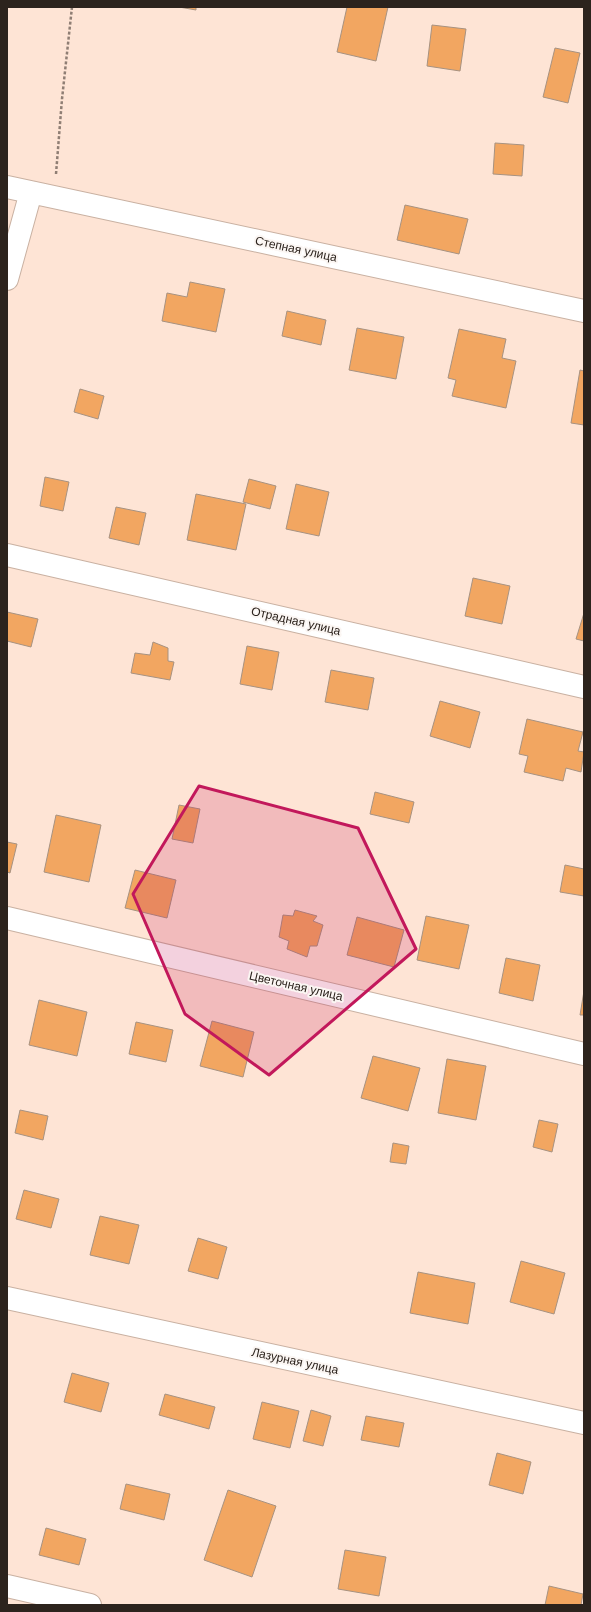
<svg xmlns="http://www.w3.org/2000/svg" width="591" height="1612" viewBox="0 0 591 1612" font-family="Arial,sans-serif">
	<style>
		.building { fill: #f2a661; stroke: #a79281 }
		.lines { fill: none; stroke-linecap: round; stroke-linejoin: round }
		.street-casing { stroke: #c9b1a2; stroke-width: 24 }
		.path { stroke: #8f7e74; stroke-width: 2.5; stroke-dasharray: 3 2; stroke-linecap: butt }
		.street { stroke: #fff; stroke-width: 22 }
		.marked { fill: #c2185b; fill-opacity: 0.2; stroke: #c2185b; stroke-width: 3; stroke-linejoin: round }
		.labels { text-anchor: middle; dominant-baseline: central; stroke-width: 4; stroke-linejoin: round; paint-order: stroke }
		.street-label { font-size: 12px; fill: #2c231d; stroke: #fbf6f3 }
	</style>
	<rect width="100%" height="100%" fill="#fee4d5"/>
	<!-- building -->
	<path class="building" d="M 179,7 L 196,7 L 196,10 Z
		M 347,7 L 388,7 L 376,61 L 337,52 Z
		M 432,25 L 466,29 L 460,71 L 427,66 Z
		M 555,48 L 580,53 L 568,103 L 543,97 Z
		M 495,143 L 524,145 L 522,176 L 493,174 Z
		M 405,205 L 468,219 L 459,254 L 397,240 Z
		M 190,282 L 225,289 L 216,332 L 162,321 L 167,293 L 187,297 Z
		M 287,311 L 326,320 L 321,345 L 282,336 Z
		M 357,328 L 404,337 L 396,379 L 349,370 Z
		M 459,329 L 506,339 L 502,358 L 516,361 L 506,408 L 452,396 L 456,380 L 448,378 Z
		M 580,370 L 584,371 L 584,425 L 571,423 Z
		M 80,389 L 104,396 L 98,419 L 74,412 Z
		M 45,477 L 69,482 L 63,511 L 40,506 Z
		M 249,479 L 276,486 L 270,509 L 243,502 Z
		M 296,484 L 329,492 L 319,536 L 286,529 Z
		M 196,494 L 246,504 L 236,550 L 187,540 Z
		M 116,507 L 146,513 L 139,545 L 109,538 Z
		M 473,578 L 510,586 L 502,624 L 465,616 Z
		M 7,612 L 38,619 L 31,647 L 7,641 Z
		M 584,613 L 584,641 L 576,639 Z
		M 153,642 L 168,648 L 168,661 L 174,662 L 170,680 L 131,673 L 135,653 L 150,655 Z
		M 247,646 L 279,652 L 272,690 L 240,684 Z
		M 331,670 L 374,678 L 368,710 L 325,702 Z
		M 440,701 L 480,712 L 470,748 L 430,736 Z
		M 527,719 L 583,732 L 578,751 L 584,752 L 581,772 L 566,768 L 563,781 L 524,772 L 528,756 L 519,754 Z
		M 375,792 L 414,802 L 409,823 L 370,814 Z
		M 179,805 L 200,809 L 193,843 L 172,839 Z
		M 56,815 L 101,825 L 89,882 L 44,872 Z
		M 7,842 L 17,844 L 10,873 L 7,872 Z
		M 565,865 L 584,869 L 584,896 L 560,892 Z
		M 135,870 L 176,880 L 167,918 L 125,908 Z
		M 295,910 L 317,916 L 313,921 L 323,925 L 317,946 L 310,946 L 307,957 L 287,949 L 289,941 L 279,937 L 283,915 L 293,916 Z
		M 426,916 L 469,925 L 459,969 L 417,960 Z
		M 357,917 L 404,930 L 394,967 L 347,955 Z
		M 506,958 L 540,965 L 533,1001 L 499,993 Z
		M 584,991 L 584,1015 L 580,1015 Z
		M 39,1000 L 87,1012 L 77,1056 L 29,1045 Z
		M 212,1021 L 254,1032 L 243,1077 L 200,1066 Z
		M 136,1022 L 173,1030 L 166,1062 L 129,1054 Z
		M 373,1056 L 420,1068 L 408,1111 L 361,1098 Z
		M 447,1059 L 486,1066 L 476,1120 L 438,1113 Z
		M 20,1110 L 48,1116 L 43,1140 L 15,1133 Z
		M 539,1120 L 558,1124 L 552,1152 L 533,1147 Z
		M 393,1143 L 409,1146 L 406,1164 L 390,1162 Z
		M 24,1190 L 59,1199 L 51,1228 L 16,1219 Z
		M 100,1216 L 139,1225 L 129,1264 L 90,1255 Z
		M 198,1238 L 227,1247 L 218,1279 L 188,1271 Z
		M 521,1261 L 565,1273 L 554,1314 L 510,1302 Z
		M 418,1272 L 475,1283 L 468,1324 L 410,1313 Z
		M 72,1373 L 109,1383 L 101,1412 L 64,1402 Z
		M 165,1394 L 215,1407 L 209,1429 L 159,1415 Z
		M 262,1402 L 299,1411 L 290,1448 L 253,1439 Z
		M 311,1410 L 331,1416 L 323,1446 L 303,1441 Z
		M 366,1416 L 404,1423 L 399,1447 L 361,1440 Z
		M 497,1453 L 531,1462 L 523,1494 L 489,1485 Z
		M 126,1484 L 170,1494 L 164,1520 L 120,1509 Z
		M 228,1490 L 276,1506 L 252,1577 L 204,1560 Z
		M 46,1528 L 86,1539 L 79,1565 L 39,1555 Z
		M 345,1550 L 386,1557 L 379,1596 L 338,1589 Z
		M 549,1586 L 583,1594 L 581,1605 L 545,1605 Z"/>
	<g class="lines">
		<defs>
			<path id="street" d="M 7,187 L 584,311
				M 7,279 L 31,192
				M 7,555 L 584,687
				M 7,918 L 584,1054
				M 7,1298 L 584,1423
				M 7,1586 L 90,1605"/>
		</defs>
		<!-- street casing -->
		<use href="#street" class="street-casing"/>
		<!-- path -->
		<path class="path" d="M 56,174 L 62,99 L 72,7"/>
		<!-- street -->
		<use href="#street" class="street"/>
	</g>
	<!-- marked area -->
	<path class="marked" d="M 199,786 L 358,828 L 416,949 L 269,1075 L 185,1014 L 133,894 Z"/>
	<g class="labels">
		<!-- street labels -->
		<g class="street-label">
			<text transform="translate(296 249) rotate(12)">Степная улица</text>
			<text transform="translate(296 621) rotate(13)">Отрадная улица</text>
			<text transform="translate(296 986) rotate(13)">Цветочная улица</text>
			<text transform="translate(295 1361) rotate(12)">Лазурная улица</text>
		</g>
	</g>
	<!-- border -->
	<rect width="591" height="1612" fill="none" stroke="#2c231d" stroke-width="16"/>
</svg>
